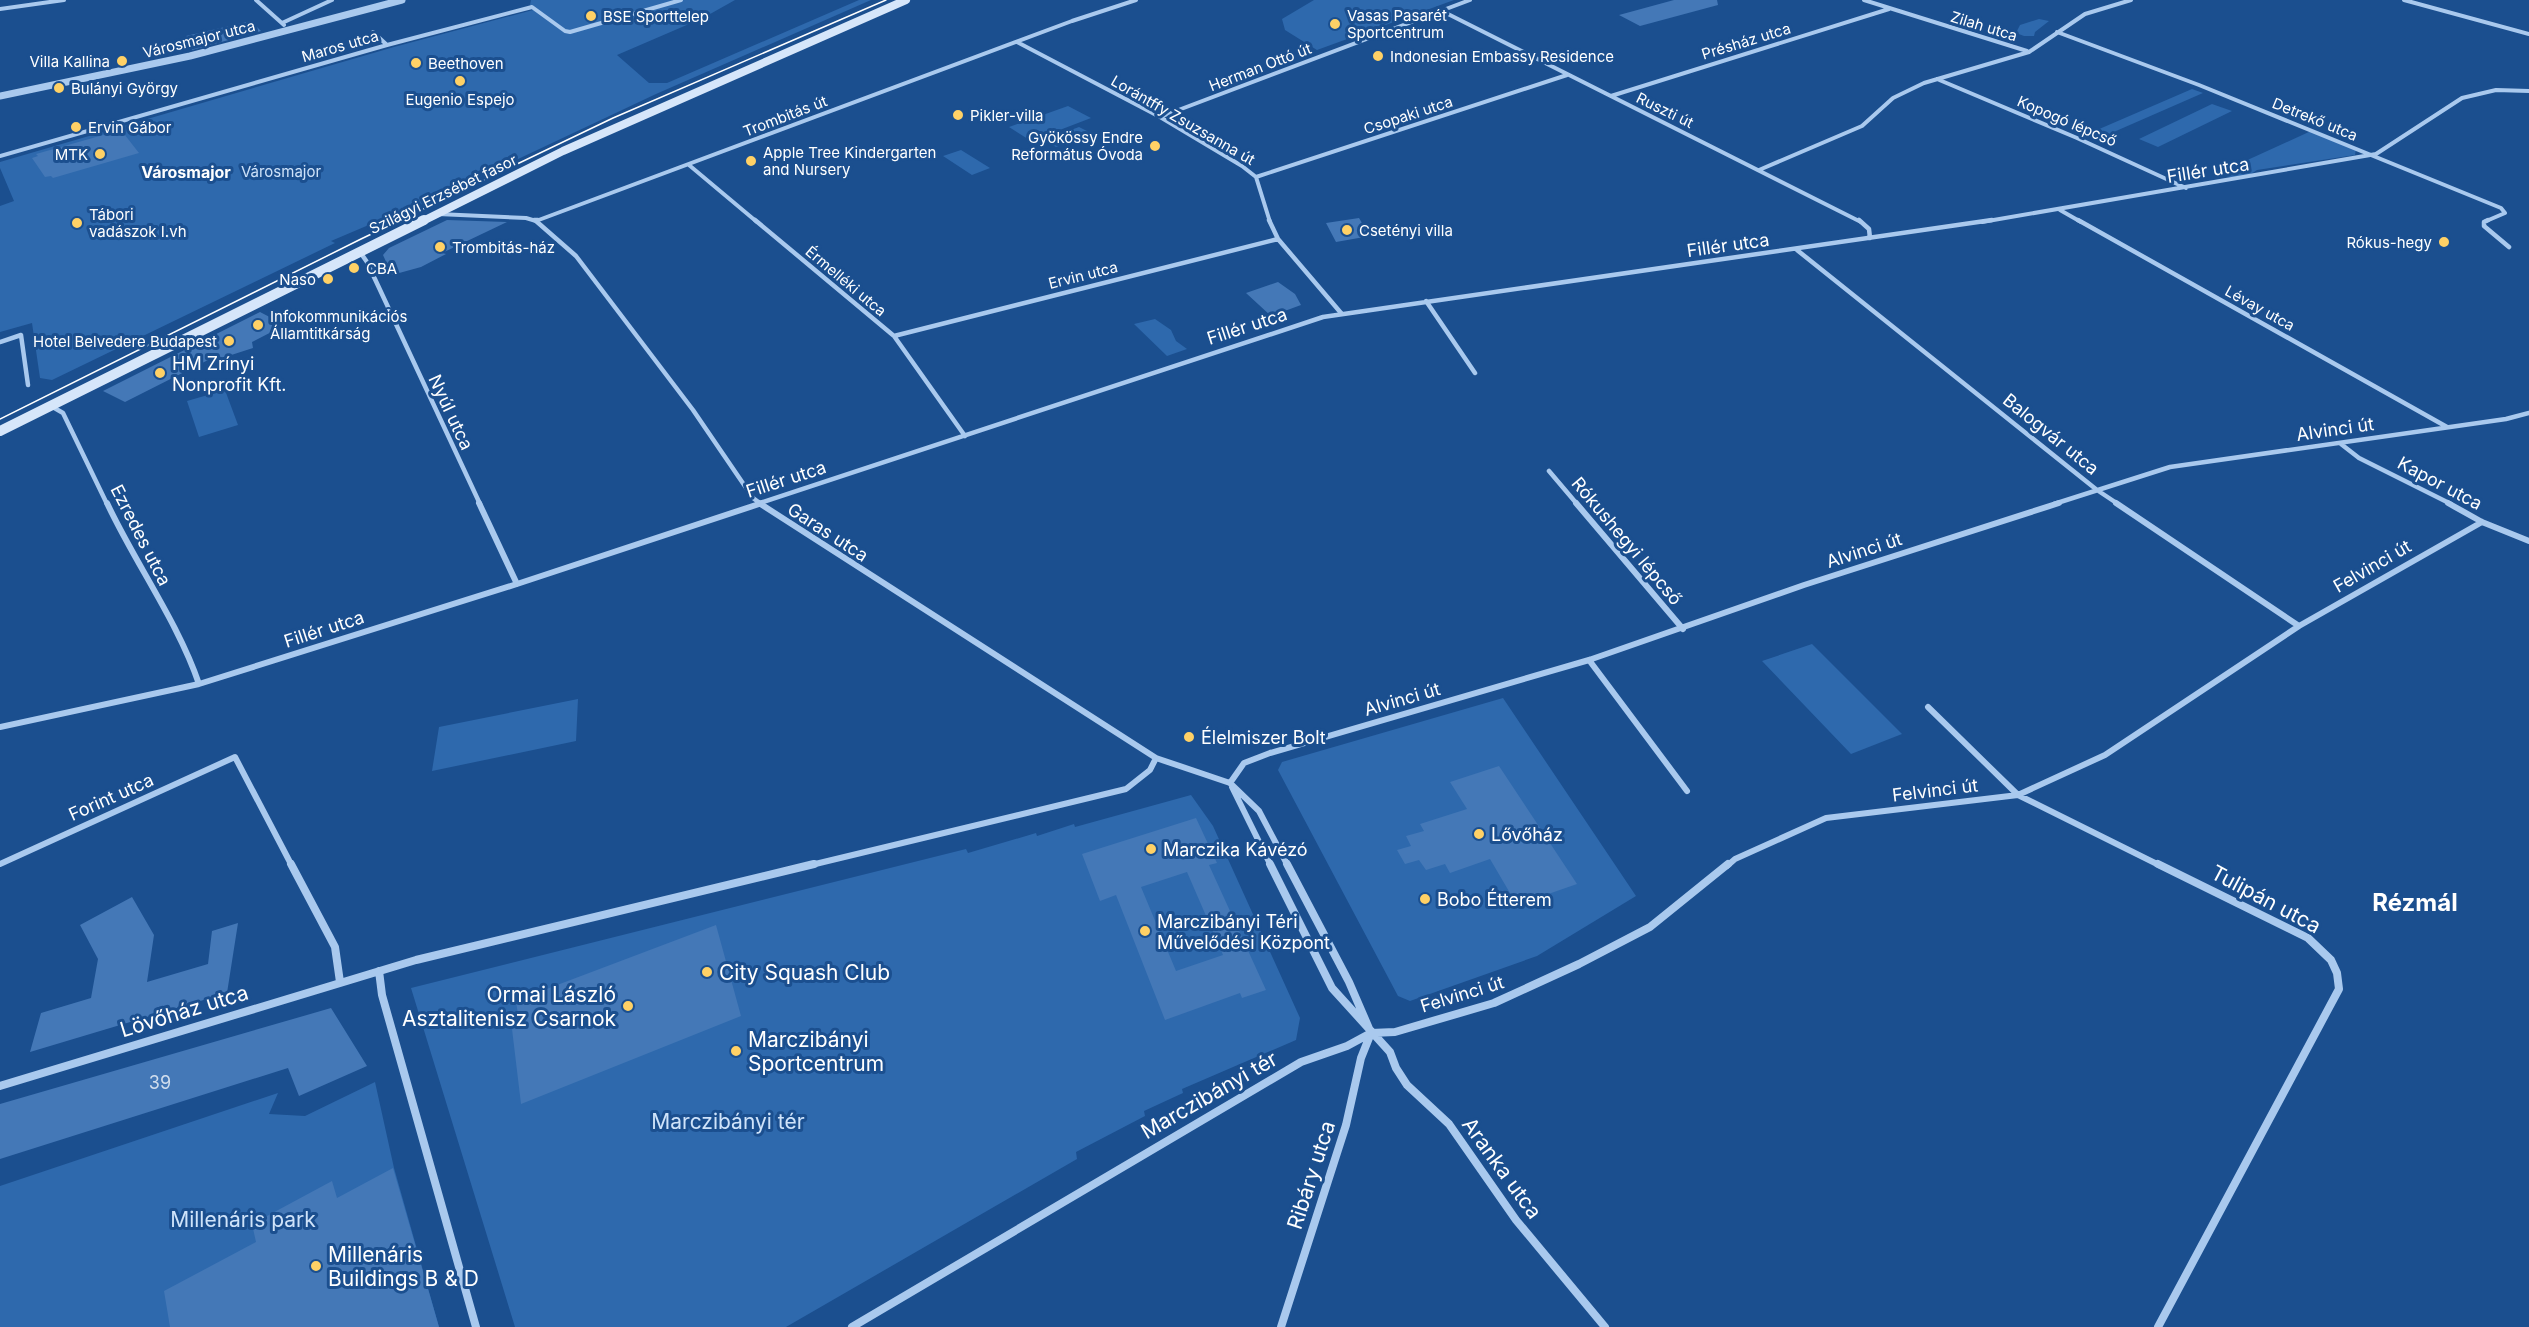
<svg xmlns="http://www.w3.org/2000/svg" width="2529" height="1327" viewBox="0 0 2529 1327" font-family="Inter,sans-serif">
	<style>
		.green { fill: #2e69ad }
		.building { fill: #4478b7; fill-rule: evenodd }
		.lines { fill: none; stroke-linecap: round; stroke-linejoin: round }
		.minor-far3 { stroke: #a9c9ee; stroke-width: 4 }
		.minor-far2 { stroke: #a9c9ee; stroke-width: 4.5 }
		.minor-far1 { stroke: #a9c9ee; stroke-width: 6 }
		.minor { stroke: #a9c9ee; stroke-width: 8 }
		.tertiary { stroke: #a9c9ee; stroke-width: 7 }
		.secondary-far1 { stroke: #d6e6fa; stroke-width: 8 }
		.secondary { stroke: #d6e6fa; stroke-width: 10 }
		.tram { stroke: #fff; stroke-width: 1.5 }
		.poi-dot { fill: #ffd166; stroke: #1b4f8f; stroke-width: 2 }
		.labels { text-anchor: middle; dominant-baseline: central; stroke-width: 6; stroke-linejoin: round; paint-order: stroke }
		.far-poi-label { font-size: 15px; fill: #fff; stroke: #1b4f8f; text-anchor: start }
		.far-street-label { font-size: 15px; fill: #fff; stroke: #1b4f8f }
		.far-park-label { font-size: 15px; fill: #cfe3fa; stroke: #1b4f8f }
		.far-neighbourhood-label { font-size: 16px; font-weight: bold; fill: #fff; stroke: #1b4f8f }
		.street-label { font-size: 18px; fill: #fff; stroke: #1b4f8f }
		.poi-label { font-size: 18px; fill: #fff; stroke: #1b4f8f; text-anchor: start }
		.near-number-label { font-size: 18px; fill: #d0dded }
		.near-street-label { font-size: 21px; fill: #fff; stroke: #1b4f8f }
		.near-poi-label { font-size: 21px; fill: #fff; stroke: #1b4f8f; text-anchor: start }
		.near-park-label { font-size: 21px; fill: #cfe3fa; stroke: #1b4f8f }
		.district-label { font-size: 24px; font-weight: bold; fill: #fff; stroke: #1b4f8f }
	</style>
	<rect width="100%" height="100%" fill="#1b4f8f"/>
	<!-- green -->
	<path class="green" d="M 531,0 L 735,0 L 703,18 L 617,55 L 649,83 L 667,83 L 859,0 L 871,0 L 656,94 L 401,214 L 397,213 L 331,241 L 335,243 L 52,380 L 40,378 L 32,323 L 0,332 L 0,206 L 14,201 L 0,168 L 0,162 L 394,47 L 533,10 L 530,5 Z
		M 1314,0 L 1454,0 L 1317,50 L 1285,30 L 1282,19 Z
		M 2039,19 L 2049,21 L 2035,32 L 2034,36 L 2024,36 L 2016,33 L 2020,25 Z
		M 2192,89 L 2203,93 L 2100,138 L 2090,133 Z
		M 2212,104 L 2232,111 L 2158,147 L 2139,139 Z
		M 1068,106 L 1091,118 L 1031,141 L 1009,127 Z
		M 1079,127 L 1091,133 L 1056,147 L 1044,140 Z
		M 2311,131 L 2356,149 L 2355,155 L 2257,170 C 2242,180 2235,180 2219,173 Z
		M 961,150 L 990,168 L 972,175 L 943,156 Z
		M 1155,319 L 1171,330 L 1176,341 L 1187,349 L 1167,356 L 1134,324 Z
		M 225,390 L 238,425 L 199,437 L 187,401 Z
		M 1812,644 L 1902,734 L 1851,754 L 1762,661 Z
		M 1503,698 L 1636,896 L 1537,956 L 1410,1001 L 1398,996 L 1278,770 L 1282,762 Z
		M 578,699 L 576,741 L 432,771 L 439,727 Z
		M 1191,795 L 1213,826 L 1300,1018 L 1296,1040 L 1182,1089 L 1183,1093 L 1144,1111 L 1145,1116 L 1076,1152 L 1077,1159 L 786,1327 L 515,1327 L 411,988 L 966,849 L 968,853 L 1036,833 L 1037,836 L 1074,824 L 1075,827 Z
		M 375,1082 L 394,1168 L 439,1327 L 0,1327 L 0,1186 L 278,1093 L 269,1114 L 305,1116 Z"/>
	<!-- building -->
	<path class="building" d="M 1674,0 L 1717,0 L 1718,5 L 1640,26 L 1619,15 Z
		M 251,21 L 261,31 L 192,50 L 186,36 Z
		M 121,130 L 139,153 L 53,178 L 51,176 L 45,177 L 32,158 L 38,156 L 36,154 Z
		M 1359,218 L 1370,236 L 1336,242 L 1326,223 Z
		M 447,220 L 507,222 L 442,253 L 446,254 L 421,267 L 392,275 L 383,255 L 389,248 Z
		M 1278,282 L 1295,294 L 1301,305 L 1271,316 L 1246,293 Z
		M 260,312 L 285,325 L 252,342 L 253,348 L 222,358 L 218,355 L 125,402 L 103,391 Z
		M 1499,766 L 1577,884 L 1517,905 L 1490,859 L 1450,873 L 1445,864 L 1426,870 L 1419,860 L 1405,864 L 1397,850 L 1411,846 L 1406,836 L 1424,831 L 1420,824 L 1467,809 L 1450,782 Z
		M 1196,818 L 1217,863 L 1209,865 L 1266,990 L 1242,998 L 1240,993 L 1165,1020 L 1116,895 L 1100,901 L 1082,854 ZM 1187,872 L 1223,955 L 1176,971 L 1141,887 Z
		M 132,897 L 154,935 L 147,982 L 208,964 L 212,931 L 238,923 L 227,993 L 30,1052 L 41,1013 L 91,998 L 98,959 L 80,925 Z
		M 716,925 L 741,1016 L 521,1104 L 512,1029 L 520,1026 L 515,996 L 535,989 L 536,993 Z
		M 331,1008 L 367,1066 L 299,1096 L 288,1068 L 0,1159 L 0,1104 Z
		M 393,1168 L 439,1327 L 170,1327 L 164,1291 L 256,1242 L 252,1224 L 332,1181 L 337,1198 Z"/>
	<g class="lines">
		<!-- minor-far3 -->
		<path class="minor-far3" d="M 256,0 L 284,25
			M 1864,0 L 2027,51
			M 2404,0 L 2529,34
			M 0,9 L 64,0
			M 1442,11 L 1861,222
			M 282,23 L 332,0
			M 373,32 L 387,45
			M 2057,32 L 2199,85 L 2501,208 L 2505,213 L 2484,222
			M 1017,42 L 1160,117 L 1242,166 L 1256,177 L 1270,222
			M 1937,79 L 2077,138 L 2186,188
			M 1611,96 L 1889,9
			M 1160,117 L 1470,0
			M 0,156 L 387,45 L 532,7 L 565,31 L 570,32 L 681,0
			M 689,165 L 757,222
			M 1759,170 L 1862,126 L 1893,98 L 1924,83 L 2029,52 L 2085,14 L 2131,0
			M 1256,177 L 1567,75
			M 2060,210 L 2081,222
			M 438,214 L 526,218 L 536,221 L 1072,21 L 1136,0
			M 1982,222 L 2376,154 L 2462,98 L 2496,90 L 2529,91"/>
		<!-- minor-far2 -->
		<path class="minor-far2" d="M 534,220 L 538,220
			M 755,220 L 894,336 L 965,436
			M 1269,220 L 1278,239 L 1341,313
			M 1859,220 L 1869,229 L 1870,238
			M 2078,220 L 2447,427
			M 2488,220 L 2484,222 L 2484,226 L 2509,247
			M 536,221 L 576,256 L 693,410 L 753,498 L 761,504
			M 1797,250 L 2097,490 L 2118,504
			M 360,252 L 367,262 L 480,504
			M 1426,301 L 1475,373
			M 894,336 L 1278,239
			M 0,342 L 21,335 L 28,385
			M 51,406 L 63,413 L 107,504
			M 2341,444 L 2359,458 L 2451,504
			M 1549,471 L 1577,504
			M 757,504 L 1323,317 L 1992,220
			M 2054,504 L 2170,467 L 2506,419 L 2529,413"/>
		<!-- minor-far1 -->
		<path class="minor-far1" d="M 107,503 C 135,563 178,622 199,684
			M 479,503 L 517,584
			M 759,503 L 1156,758 L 1230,783 L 1259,811 L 1288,866
			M 1576,503 L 1683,629
			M 2116,503 L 2299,626
			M 2448,503 L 2482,522 L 2529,541
			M 1589,660 L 1687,791
			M 1928,707 L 2018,795 L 2161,866
			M 0,727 L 199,684 L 517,584 L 762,503
			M 1230,783 L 1244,763 L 1270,753 L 1589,660 L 1804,585 L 2059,503
			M 1232,787 L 1271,866
			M 0,864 L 235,757 L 292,866
			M 807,866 L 1126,789 L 1150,770 L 1156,758
			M 1727,866 L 1735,859 L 1826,818 L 2018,795 L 2105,755 L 2299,626 L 2482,522"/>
		<!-- minor -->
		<path class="minor" d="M 291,864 L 335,947 L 340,982
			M 1270,864 L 1332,988 L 1390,1052 L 1396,1068 L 1407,1085 L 1449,1124 L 1516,1220 L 1605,1327
			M 1287,864 L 1349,982 L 1371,1033
			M 379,971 L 382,995 L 476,1327
			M 0,1086 L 416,960 L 814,864
			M 852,1327 L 1301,1062 L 1347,1046 L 1371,1033 L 1395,1032 L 1494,1003 L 1579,964 L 1650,927 L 1728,864
			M 1281,1327 L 1346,1125 L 1361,1058 L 1371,1033
			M 2158,1327 L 2339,989 L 2337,973 L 2331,960 L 2308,938 L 2158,864"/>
		<!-- tertiary -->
		<path class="tertiary" d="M 0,96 L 190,56 L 402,0"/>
		<!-- secondary-far1 -->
		<path class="secondary-far1" d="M 421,222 L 563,151 L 906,0"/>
		<!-- secondary -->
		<path class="secondary" d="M 0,431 L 424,220"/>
		<!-- tram -->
		<path class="tram" d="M 0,419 L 361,239 L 613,118 L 886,0"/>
	</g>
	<!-- markers -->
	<g class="poi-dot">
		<circle cx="591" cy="16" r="6"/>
		<circle cx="1335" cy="24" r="6"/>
		<circle cx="1378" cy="56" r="6"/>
		<circle cx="122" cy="61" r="6"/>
		<circle cx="416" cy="63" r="6"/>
		<circle cx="460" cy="81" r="6"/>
		<circle cx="59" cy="88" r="6"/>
		<circle cx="958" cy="115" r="6"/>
		<circle cx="76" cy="127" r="6"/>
		<circle cx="1155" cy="146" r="6"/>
		<circle cx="100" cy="154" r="6"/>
		<circle cx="751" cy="161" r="6"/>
		<circle cx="77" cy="223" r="6"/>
		<circle cx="1347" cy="230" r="6"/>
		<circle cx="2444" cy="242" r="6"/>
		<circle cx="440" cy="247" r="6"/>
		<circle cx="354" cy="268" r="6"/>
		<circle cx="328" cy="279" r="6"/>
		<circle cx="258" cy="325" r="6"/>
		<circle cx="229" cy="341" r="6"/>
		<circle cx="160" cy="373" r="6"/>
		<circle cx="1189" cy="737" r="6"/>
		<circle cx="1479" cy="834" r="6"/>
		<circle cx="1151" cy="849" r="6"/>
		<circle cx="1425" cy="899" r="6"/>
		<circle cx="1145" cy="931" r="6"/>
		<circle cx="707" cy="972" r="6"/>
		<circle cx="628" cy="1006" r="6"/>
		<circle cx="736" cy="1051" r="6"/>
		<circle cx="316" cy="1266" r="6"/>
	</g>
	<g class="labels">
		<!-- far-poi labels -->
		<g class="far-poi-label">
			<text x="1347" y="15">Vasas Pasarét<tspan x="1347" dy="17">Sportcentrum</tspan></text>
			<text x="603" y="16">BSE Sporttelep</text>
			<text x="1390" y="56">Indonesian Embassy Residence</text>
			<text x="110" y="61" text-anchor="end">Villa Kallina</text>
			<text x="428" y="63">Beethoven</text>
			<text x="71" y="88">Bulányi György</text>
			<text x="460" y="99" text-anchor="middle">Eugenio Espejo</text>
			<text x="970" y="115">Pikler-villa</text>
			<text x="88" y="127">Ervin Gábor</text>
			<text x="1143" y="137" text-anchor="end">Gyökössy Endre<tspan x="1143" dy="17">Református Óvoda</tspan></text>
			<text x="763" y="152">Apple Tree Kindergarten<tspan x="763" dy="17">and Nursery</tspan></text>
			<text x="88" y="154" text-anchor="end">MTK</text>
			<text x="89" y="214">Tábori<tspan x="89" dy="17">vadászok I.vh</tspan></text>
			<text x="1359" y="230">Csetényi villa</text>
			<text x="2432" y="242" text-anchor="end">Rókus-hegy</text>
			<text x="452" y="247">Trombitás-ház</text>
			<text x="366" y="268">CBA</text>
			<text x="316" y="279" text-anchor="end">Naso</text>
			<text x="270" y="316">Infokommunikációs<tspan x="270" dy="17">Államtitkárság</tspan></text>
			<text x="217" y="341" text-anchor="end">Hotel Belvedere Budapest</text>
		</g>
		<!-- far-street labels -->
		<g class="far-street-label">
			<text transform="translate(1984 26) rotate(17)">Zilah utca</text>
			<text transform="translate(199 39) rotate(-14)">Városmajor utca</text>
			<text transform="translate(1746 41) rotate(-17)">Présház utca</text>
			<text transform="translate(340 46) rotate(-16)">Maros utca</text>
			<text transform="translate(1260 67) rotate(-21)">Herman Ottó út</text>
			<text transform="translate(1665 110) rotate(26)">Ruszti út</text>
			<text transform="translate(1408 115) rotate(-18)">Csopaki utca</text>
			<text transform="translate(785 116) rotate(-21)">Trombitás út</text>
			<text transform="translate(2315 119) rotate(22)">Detrekő utca</text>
			<text transform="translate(1183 120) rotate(30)">Lorántffy Zsuzsanna út</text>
			<text transform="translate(2067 121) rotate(23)">Kopogó lépcső</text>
			<text transform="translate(443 194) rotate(-26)">Szilágyi Erzsébet fasor</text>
			<text transform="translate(1083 275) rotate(-14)">Ervin utca</text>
			<text transform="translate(846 281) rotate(40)">Érmelléki utca</text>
			<text transform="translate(2260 308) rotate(29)">Lévay utca</text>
		</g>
		<!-- far-park labels -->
		<g class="far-park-label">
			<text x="281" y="171">Városmajor</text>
		</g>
		<!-- far-neighbourhood labels -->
		<g class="far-neighbourhood-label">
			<text x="186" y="172">Városmajor</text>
		</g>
		<!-- street labels -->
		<g class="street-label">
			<text transform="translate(2208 170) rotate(-9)">Fillér utca</text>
			<text transform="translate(1728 245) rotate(-8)">Fillér utca</text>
			<text transform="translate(1247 326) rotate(-18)">Fillér utca</text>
			<text transform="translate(451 412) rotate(65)">Nyúl utca</text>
			<text transform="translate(2335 429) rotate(-8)">Alvinci út</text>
			<text transform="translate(2051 434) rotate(39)">Balogvár utca</text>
			<text transform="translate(786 479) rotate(-18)">Fillér utca</text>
			<text transform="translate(2440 483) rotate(28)">Kapor utca</text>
			<text transform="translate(828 532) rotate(33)">Garas utca</text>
			<text transform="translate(141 535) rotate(63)">Ezredes utca</text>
			<text transform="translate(1627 541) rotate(50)">Rókushegyi lépcső</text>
			<text transform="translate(1864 550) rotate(-18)">Alvinci út</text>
			<text transform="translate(2372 566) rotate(-30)">Felvinci út</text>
			<text transform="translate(324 629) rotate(-18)">Fillér utca</text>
			<text transform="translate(1402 699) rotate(-16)">Alvinci út</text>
			<text transform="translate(1935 790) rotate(-7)">Felvinci út</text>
			<text transform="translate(111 797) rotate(-24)">Forint utca</text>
			<text transform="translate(1462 994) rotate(-17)">Felvinci út</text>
		</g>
		<!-- poi labels -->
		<g class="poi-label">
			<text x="172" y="363">HM Zrínyi<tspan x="172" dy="21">Nonprofit Kft.</tspan></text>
			<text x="1201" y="737">Élelmiszer Bolt</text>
			<text x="1491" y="834">Lővőház</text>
			<text x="1163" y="849">Marczika Kávézó</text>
			<text x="1437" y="899">Bobo Étterem</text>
			<text x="1157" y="921">Marczibányi Téri<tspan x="1157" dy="21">Művelődési Központ</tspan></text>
		</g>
		<!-- near-number labels -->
		<g class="near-number-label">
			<text x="160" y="1082">39</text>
		</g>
		<!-- near-street labels -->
		<g class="near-street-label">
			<text transform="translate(2266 899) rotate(28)">Tulipán utca</text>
			<text transform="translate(184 1011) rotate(-17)">Lövőház utca</text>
			<text transform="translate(1209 1095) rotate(-30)">Marczibányi tér</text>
			<text transform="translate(1502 1168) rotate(54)">Aranka utca</text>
			<text transform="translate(1311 1175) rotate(-72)">Ribáry utca</text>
		</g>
		<!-- near-poi labels -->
		<g class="near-poi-label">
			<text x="719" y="972">City Squash Club</text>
			<text x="616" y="994" text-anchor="end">Ormai László<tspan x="616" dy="24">Asztalitenisz Csarnok</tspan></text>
			<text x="748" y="1039">Marczibányi<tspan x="748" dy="24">Sportcentrum</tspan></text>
			<text x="328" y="1254">Millenáris<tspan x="328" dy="24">Buildings B &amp; D</tspan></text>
		</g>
		<!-- near-park labels -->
		<g class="near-park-label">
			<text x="728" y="1121">Marczibányi tér</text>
			<text x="243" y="1219">Millenáris park</text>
		</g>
		<!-- district labels -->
		<g class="district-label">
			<text x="2415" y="902">Rézmál</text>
		</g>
	</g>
</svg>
